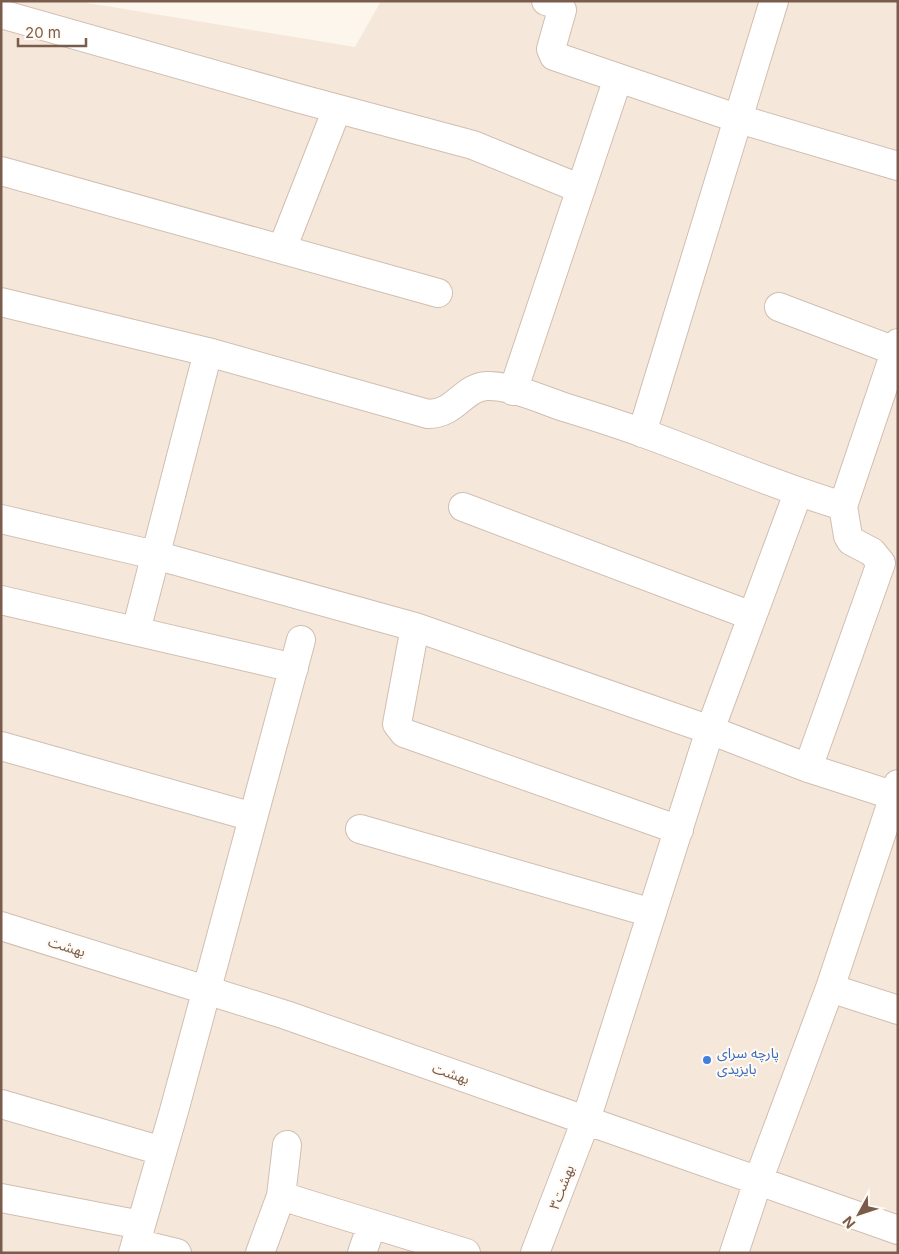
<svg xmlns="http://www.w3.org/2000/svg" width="899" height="1254" viewBox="0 0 899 1254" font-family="Inter,'Noto Sans Arabic',sans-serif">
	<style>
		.residential { fill: #f5e8da }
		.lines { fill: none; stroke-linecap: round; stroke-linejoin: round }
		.street-casing { stroke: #d1beb0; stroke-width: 30 }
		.street { stroke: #fff; stroke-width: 28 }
		.shop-dot { fill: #3f7fe0; stroke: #fffaf3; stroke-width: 2 }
		.labels { text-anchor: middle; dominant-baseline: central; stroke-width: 4; stroke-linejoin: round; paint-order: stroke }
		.street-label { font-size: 14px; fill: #7a5c4d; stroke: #fffaf3 }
		.shop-label { font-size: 14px; fill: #366cbe; stroke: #fffaf3; text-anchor: start }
	</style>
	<rect width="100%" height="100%" fill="#fdf6ec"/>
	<!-- residential -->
	<path class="residential" d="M 1,1 L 76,1 L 355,47 L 381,1 L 898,1 L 898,1253 L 1,1253 Z"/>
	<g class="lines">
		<defs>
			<path id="street" d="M 546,1 L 559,5 L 562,10 L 551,49 L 554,56 L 739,119 L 898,166
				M 1,14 L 301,99 L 473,145 L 581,189
				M 1,171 L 438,293
				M 282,249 L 337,109
				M 1,302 L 208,352 L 428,414 C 456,414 463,387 487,386 C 511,385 545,401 567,408 C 593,416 618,424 643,433 C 710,457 775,486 843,506
				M 779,307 L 895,351
				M 513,391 L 618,78
				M 642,433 L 774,1
				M 463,507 L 752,616
				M 1,519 L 155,555 L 415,627 L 710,730 L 808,768 L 898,797
				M 1,600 L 294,668
				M 415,627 L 397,724 L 404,733 L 679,830
				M 136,631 L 208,352
				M 1,746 L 253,817
				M 808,768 L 881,563 L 872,552 L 851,541 L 848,536 L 843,506 L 898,343
				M 360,829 L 652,913
				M 1,926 L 286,1015 L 898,1230
				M 830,988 L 898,1010
				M 1,1104 L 162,1151
				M 281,1196 L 466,1253
				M 1,1198 L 141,1225
				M 136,1243 L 177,1253
				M 133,1253 L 174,1111 L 301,640
				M 260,1253 L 281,1196 L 287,1145
				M 362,1253 L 372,1224
				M 535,1253 L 586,1120 L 710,730 L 798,493
				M 734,1253 L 758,1181 L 830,988 L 898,784"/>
		</defs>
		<!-- street casing -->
		<use href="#street" class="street-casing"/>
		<!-- street -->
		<use href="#street" class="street"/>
	</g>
	<!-- markers -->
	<circle class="shop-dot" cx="707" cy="1060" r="5"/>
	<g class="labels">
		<!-- street labels -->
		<g class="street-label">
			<text transform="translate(67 946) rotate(17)">بهشت</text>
			<text transform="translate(451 1073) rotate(19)">بهشت</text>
			<text transform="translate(561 1187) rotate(-69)">بهشت۳</text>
		</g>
		<!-- shop labels -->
		<g class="shop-label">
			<text x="717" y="1052">پارچه سرای<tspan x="717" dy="16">بایزیدی</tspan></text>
		</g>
	</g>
	<!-- border -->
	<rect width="899" height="1254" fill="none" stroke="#7a5c4d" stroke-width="5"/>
	<!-- north arrow -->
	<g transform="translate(859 1214) rotate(230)" stroke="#fffaf3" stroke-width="4" paint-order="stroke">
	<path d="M0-4L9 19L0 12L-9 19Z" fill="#7a5c4d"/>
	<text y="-8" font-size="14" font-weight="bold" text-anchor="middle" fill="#7a5c4d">N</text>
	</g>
	<!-- scale -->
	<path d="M18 38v8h68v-8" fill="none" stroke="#7a5c4d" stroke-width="2.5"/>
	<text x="25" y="38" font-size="15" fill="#7a5c4d" stroke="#fffaf3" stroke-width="4" paint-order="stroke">20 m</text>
</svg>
